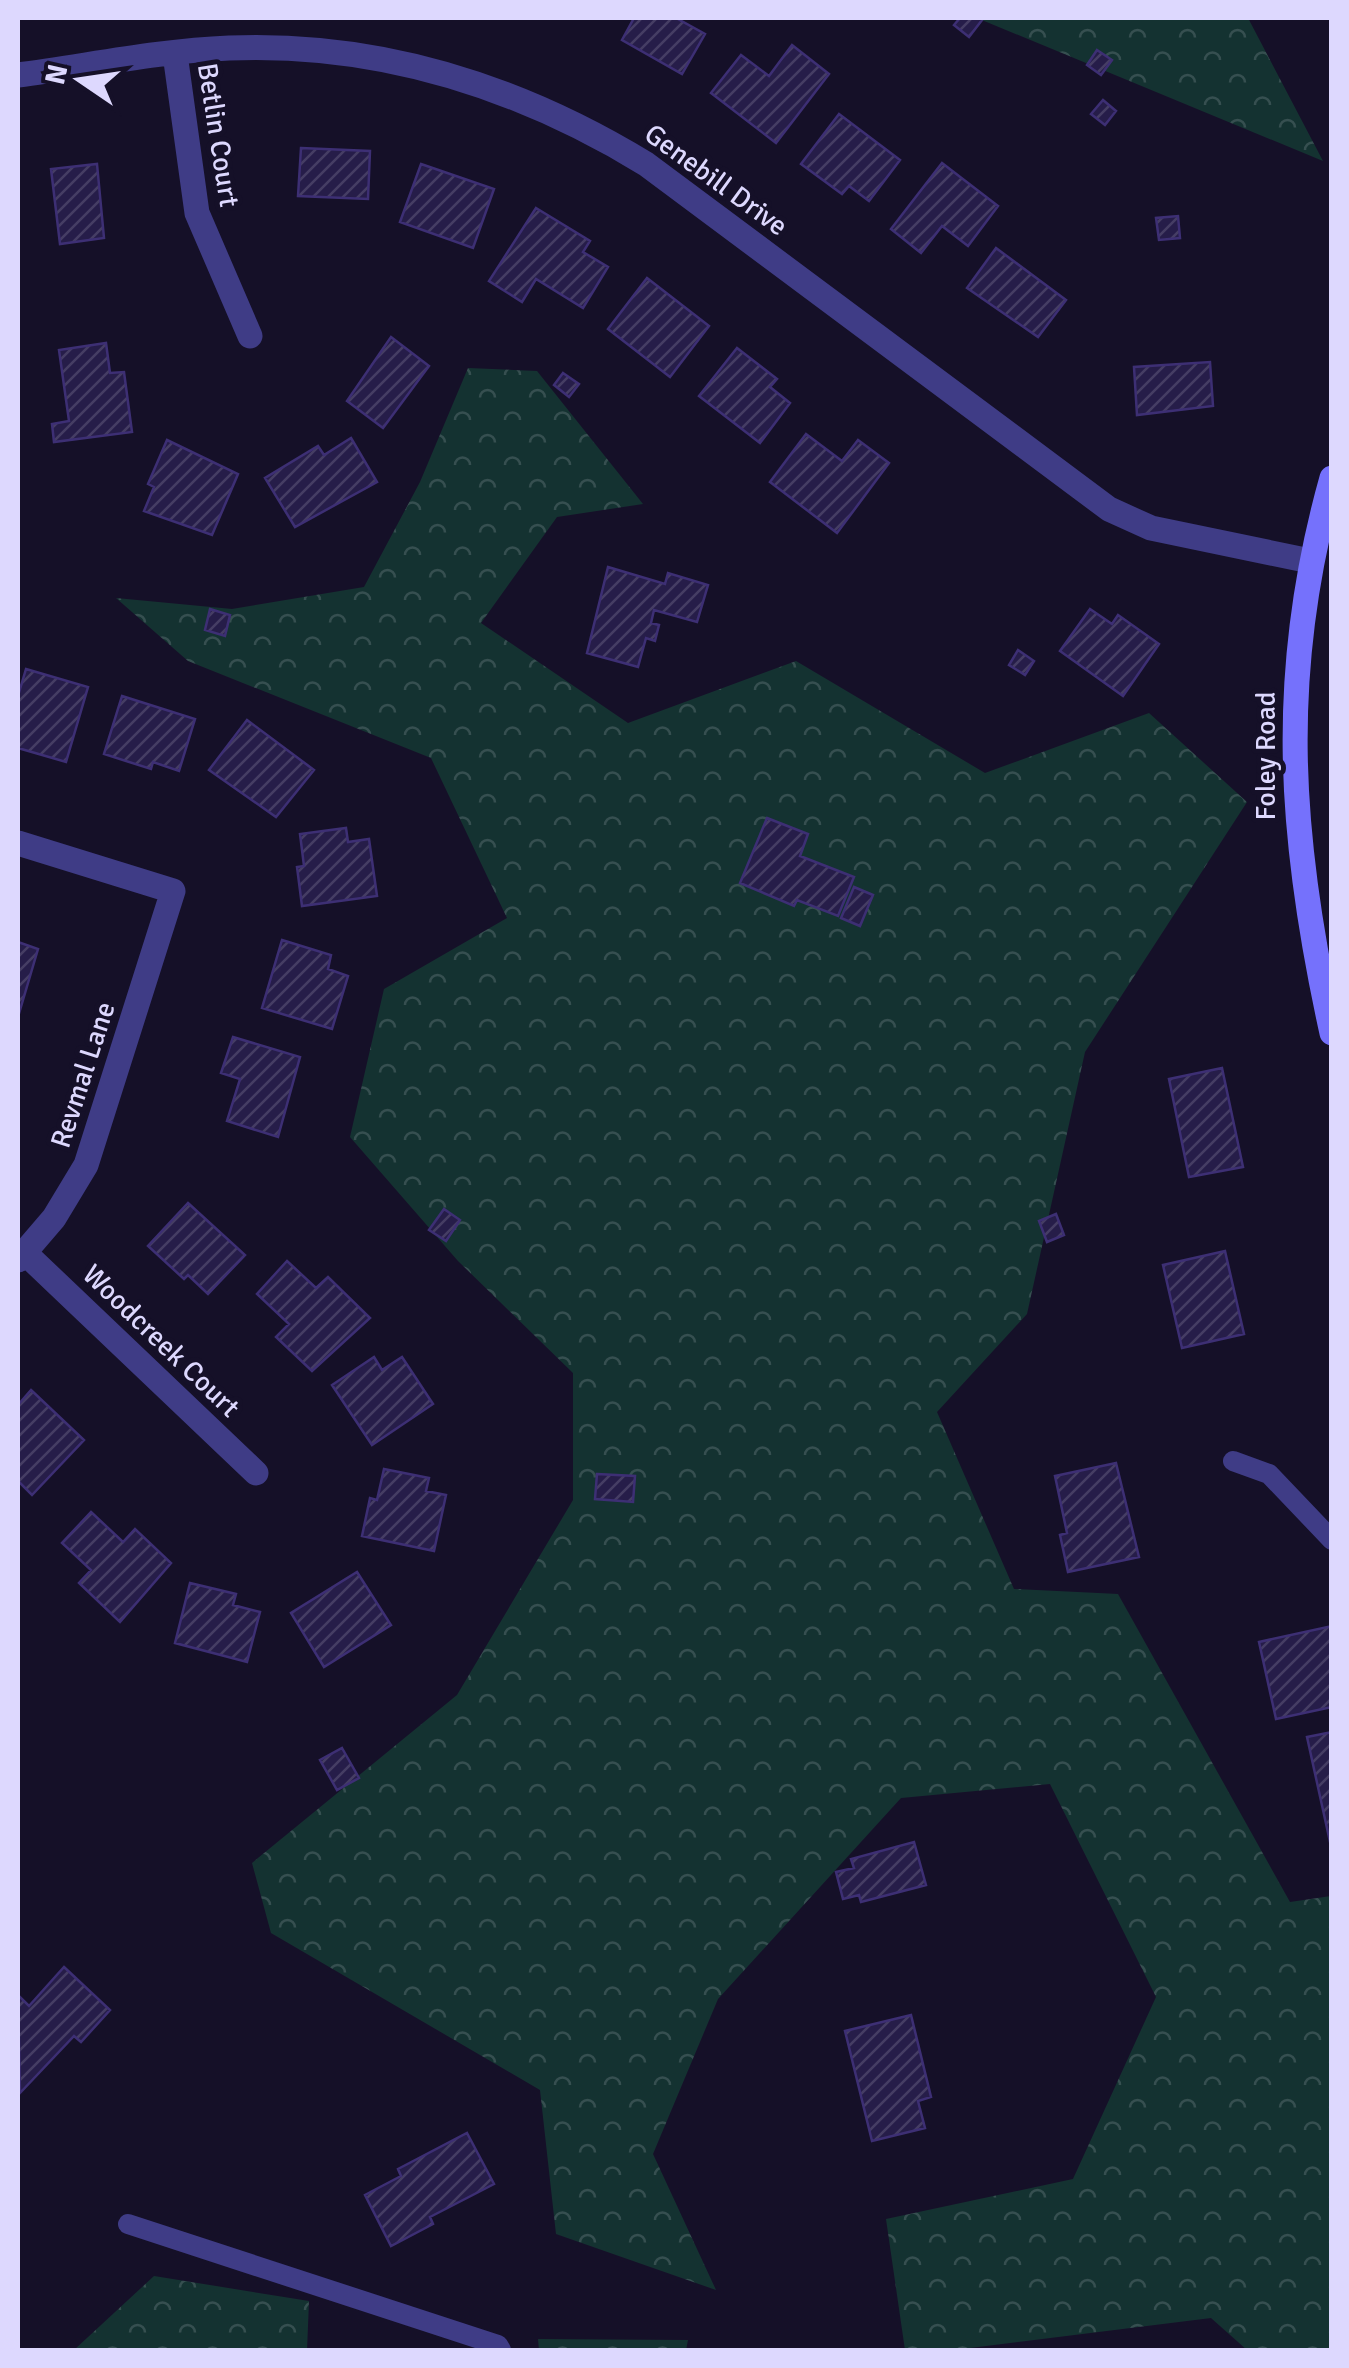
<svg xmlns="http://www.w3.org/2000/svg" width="1349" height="2368" viewBox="0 0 1349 2368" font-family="Signika,sans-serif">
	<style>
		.forest { fill: url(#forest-crowns) }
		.building { fill: url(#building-hatch); stroke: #3d2f74; stroke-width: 2.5 }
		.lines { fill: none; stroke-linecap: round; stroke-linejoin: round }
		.lane { stroke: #3f3c86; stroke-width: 20 }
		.street { stroke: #3f3c86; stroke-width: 25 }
		.secondary { stroke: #7571fc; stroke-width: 25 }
		.labels { text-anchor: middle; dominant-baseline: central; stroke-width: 10; stroke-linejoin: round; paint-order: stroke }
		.street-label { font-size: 28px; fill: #ddd8fe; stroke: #151028 }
	</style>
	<defs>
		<pattern id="forest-crowns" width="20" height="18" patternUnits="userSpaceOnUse" patternTransform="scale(2.5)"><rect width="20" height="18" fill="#143231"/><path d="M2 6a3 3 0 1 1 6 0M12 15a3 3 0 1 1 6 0" fill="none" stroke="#364f50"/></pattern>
		<pattern id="building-hatch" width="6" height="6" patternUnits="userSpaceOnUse" patternTransform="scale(2.5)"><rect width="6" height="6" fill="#261d49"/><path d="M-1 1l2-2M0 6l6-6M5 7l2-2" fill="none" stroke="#453d64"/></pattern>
	</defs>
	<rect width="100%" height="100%" fill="#151028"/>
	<!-- forest -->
	<path class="forest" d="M 977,18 L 1248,18 L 1323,161 Z
		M 468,368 L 537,371 L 643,504 L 557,517 L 481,623 L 628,723 L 796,661 L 985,773 L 1149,713 L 1247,802 L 1085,1052 L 1027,1314 L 937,1412 L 1014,1589 L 1118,1594 L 1290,1902 L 1331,1896 L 1331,2350 L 1247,2350 L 1211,2318 L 954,2350 L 905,2350 L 886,2219 L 1073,2179 L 1156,1997 L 1050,1784 L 901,1798 L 718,1999 L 653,2154 L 716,2290 L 556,2234 L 540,2090 L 271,1933 L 252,1863 L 457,1695 L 573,1500 L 573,1373 L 458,1261 L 350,1137 L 384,989 L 507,918 L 431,758 L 188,661 L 116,598 L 232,609 L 364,587 L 420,482 Z
		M 154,2276 L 309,2301 L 307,2350 L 74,2350 Z
		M 538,2339 L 688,2340 L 686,2350 L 539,2350 Z"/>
	<!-- building -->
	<path class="building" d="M 634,18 L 676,18 L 705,34 L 682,74 L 622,40 Z
		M 960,18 L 979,18 L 982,20 L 969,37 L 954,25 Z
		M 792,45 L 829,74 L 776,143 L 711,93 L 741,55 L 769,76 Z
		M 1097,50 L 1112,60 L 1101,75 L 1087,65 Z
		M 1103,100 L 1116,111 L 1105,125 L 1091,114 Z
		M 839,114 L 900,160 L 869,201 L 849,186 L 842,194 L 801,164 Z
		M 301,148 L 370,151 L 368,199 L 298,196 Z
		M 942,163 L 998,206 L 968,246 L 942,226 L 921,253 L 891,229 Z
		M 97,164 L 104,238 L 60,244 L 51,169 Z
		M 421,164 L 494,189 L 473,248 L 400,222 Z
		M 536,208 L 590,241 L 583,252 L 608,267 L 583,308 L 536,279 L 522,302 L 489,281 Z
		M 1178,216 L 1180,238 L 1159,240 L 1156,218 Z
		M 996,248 L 1066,300 L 1038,337 L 967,288 Z
		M 647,278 L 709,326 L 670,377 L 608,329 Z
		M 391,337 L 429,366 L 383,428 L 347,401 Z
		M 106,343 L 110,373 L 124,372 L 132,432 L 54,442 L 52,424 L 69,421 L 59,350 Z
		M 737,348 L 777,379 L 770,387 L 790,403 L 760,443 L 699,396 Z
		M 1210,362 L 1213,406 L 1137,415 L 1134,367 Z
		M 563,373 L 579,384 L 569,397 L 554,385 Z
		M 806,434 L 842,461 L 858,440 L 889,463 L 837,533 L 770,482 Z
		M 351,438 L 377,482 L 295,527 L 265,478 L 318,446 L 324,455 Z
		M 167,440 L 238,474 L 212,535 L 144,511 L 154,487 L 148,484 Z
		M 608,567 L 665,584 L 668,573 L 708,585 L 697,622 L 654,610 L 651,623 L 659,625 L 655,641 L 646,638 L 638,667 L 587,653 Z
		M 210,609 L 230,615 L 225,636 L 205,630 Z
		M 1090,609 L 1112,624 L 1118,615 L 1159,644 L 1123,696 L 1060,651 Z
		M 1018,650 L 1034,661 L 1025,675 L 1009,665 Z
		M 26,669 L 88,687 L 66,762 L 18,748 L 18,696 Z
		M 122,696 L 195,719 L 179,771 L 153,762 L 151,769 L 104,754 Z
		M 247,720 L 314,770 L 276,817 L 209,770 Z
		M 767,818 L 808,834 L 800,856 L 854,877 L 838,916 L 797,900 L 794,906 L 740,883 Z
		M 346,828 L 348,842 L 369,839 L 377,896 L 302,906 L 297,867 L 304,866 L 300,834 Z
		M 854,887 L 873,895 L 860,926 L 841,918 Z
		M 282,940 L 331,955 L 328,969 L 348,976 L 332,1029 L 262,1008 Z
		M 18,942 L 38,949 L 18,1017 Z
		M 233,1037 L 300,1057 L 278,1137 L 227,1121 L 240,1079 L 221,1073 Z
		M 1222,1068 L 1243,1167 L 1189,1177 L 1169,1079 Z
		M 188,1203 L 245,1255 L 208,1294 L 188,1275 L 184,1279 L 148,1246 Z
		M 444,1209 L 460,1220 L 446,1241 L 429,1230 Z
		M 1056,1214 L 1064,1235 L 1047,1242 L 1039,1221 Z
		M 1225,1251 L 1244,1334 L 1182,1348 L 1163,1265 Z
		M 287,1261 L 316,1288 L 328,1277 L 370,1318 L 312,1371 L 276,1337 L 289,1324 L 257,1294 Z
		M 374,1357 L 382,1370 L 402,1357 L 433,1404 L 372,1445 L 332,1385 Z
		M 31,1390 L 84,1440 L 32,1495 L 18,1481 L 18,1405 Z
		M 1116,1463 L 1139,1557 L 1068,1572 L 1060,1535 L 1067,1533 L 1055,1476 Z
		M 384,1469 L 429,1478 L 426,1491 L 446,1495 L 434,1551 L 362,1536 L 370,1498 L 377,1500 Z
		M 597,1474 L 635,1476 L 633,1502 L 595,1499 Z
		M 91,1512 L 123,1542 L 135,1529 L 171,1563 L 120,1622 L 79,1583 L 91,1570 L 62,1543 Z
		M 357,1572 L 391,1625 L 324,1667 L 291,1613 Z
		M 190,1583 L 236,1594 L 233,1605 L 260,1612 L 247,1662 L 175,1643 Z
		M 1332,1626 L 1332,1707 L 1276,1719 L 1259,1642 Z
		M 1332,1732 L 1332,1851 L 1307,1737 Z
		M 342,1748 L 359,1778 L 337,1790 L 320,1760 Z
		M 914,1842 L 926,1885 L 861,1902 L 859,1895 L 843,1899 L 836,1872 L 854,1868 L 851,1859 Z
		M 64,1967 L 110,2010 L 81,2042 L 74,2036 L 20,2093 L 18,1995 L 29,2006 Z
		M 911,2015 L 931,2097 L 918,2101 L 925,2128 L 872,2141 L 845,2031 Z
		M 467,2133 L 494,2184 L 430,2217 L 433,2224 L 391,2246 L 365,2195 L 401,2176 L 398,2169 Z"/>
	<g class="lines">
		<!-- lane -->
		<path class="lane" d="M 1233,1461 L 1269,1474 L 1332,1540
			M 128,2224 L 498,2345 L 501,2350"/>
		<!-- street -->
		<path class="street" d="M 175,54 L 197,213 L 250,336
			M 18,75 C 87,66 158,51 229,48 C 380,42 518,86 646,164 L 1109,509 L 1151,528 L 1310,561
			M 18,843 L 173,891 L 86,1165 L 54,1218 L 18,1260
			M 24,1252 L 256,1473"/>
		<!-- secondary -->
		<path class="secondary" d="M 1332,478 C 1277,673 1289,838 1332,1033"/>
	</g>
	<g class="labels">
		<!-- street labels -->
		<g class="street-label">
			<text transform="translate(218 135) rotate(81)">Betlin Court</text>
			<text transform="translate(716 180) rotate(36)">Genebill Drive</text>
			<text transform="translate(1266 756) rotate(-90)">Foley Road</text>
			<text transform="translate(83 1075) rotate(-72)">Revmal Lane</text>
			<text transform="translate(161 1341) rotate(44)">Woodcreek Court</text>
		</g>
	</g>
	<!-- border -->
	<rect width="1349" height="2368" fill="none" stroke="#ddd8fe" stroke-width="40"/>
	<!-- north arrow -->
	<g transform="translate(80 80) rotate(283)" stroke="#151028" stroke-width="8" paint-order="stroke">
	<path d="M0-8L18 38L0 25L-18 38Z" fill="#ddd8fe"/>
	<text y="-15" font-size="28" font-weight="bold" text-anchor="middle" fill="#ddd8fe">N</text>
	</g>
</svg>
